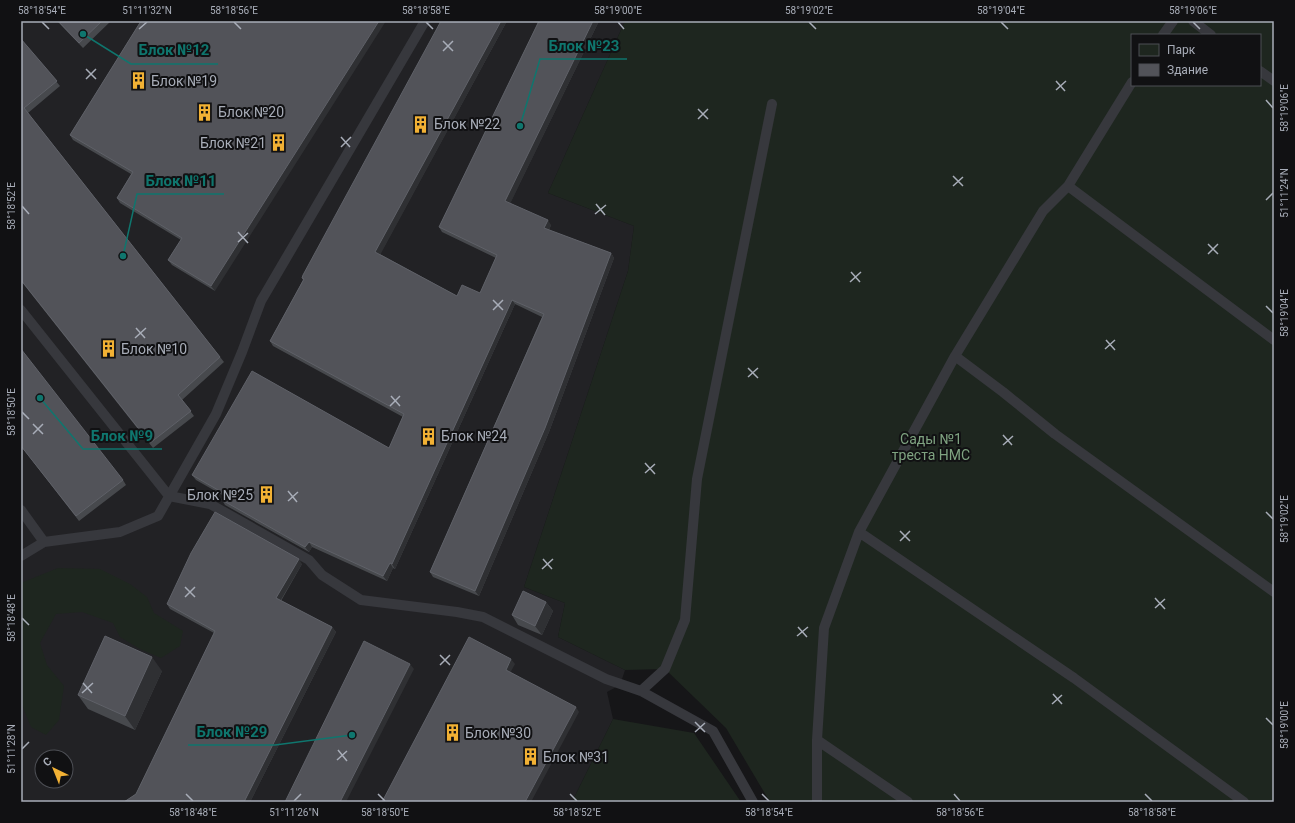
<svg xmlns="http://www.w3.org/2000/svg" width="1295" height="823" viewBox="0 0 1295 823" font-family="Roboto,sans-serif">
	<style>
		.built { fill: #222225; fill-rule: evenodd }
		.green { fill: #1e261f; fill-rule: evenodd }
		.lines { fill: none; stroke-linecap: round; stroke-linejoin: round }
		.lane { stroke: #37383d; stroke-width: 10 }
		.wall { fill: #47494d }
		.shaded-wall { fill: #2f3033 }
		.building { fill: #525359; stroke: #5f6168 }
		.ticks { fill: none; stroke: #a8adb8; stroke-width: 1.5 }
		.labels { text-anchor: middle; dominant-baseline: central; stroke-width: 4; stroke-linejoin: round; paint-order: stroke }
		.poi-label { font-size: 14px; fill: #a8adb8; stroke: #111113; text-anchor: start }
		.park-label { font-size: 14px; fill: #7fa381; stroke: #111113 }
		.leader { fill: none; stroke: #0f766e; stroke-width: 1.5 }
		.callout-dot { fill: #0f766e; stroke: #111113; stroke-width: 1.5 }
		.callout-label { font-size: 15px; text-anchor: middle; font-weight: bold; fill: #0f766e; stroke: #111113; stroke-width: 4; stroke-linejoin: round; paint-order: stroke }
		.neatline { fill: none; stroke: #a8adb8; stroke-width: 1.5 }
		.ticks-label { font-size: 10px; text-anchor: middle; fill: #a8adb8 }
	</style>
	<rect width="100%" height="100%" fill="#161618"/>
	<!-- built -->
	<path class="built" d="M 21,21 L 625,21 L 548,193 L 634,226 L 628,271 L 524,587 L 565,603 L 558,637 L 625,670 L 620,685 L 607,692 L 613,719 L 572,802 L 21,802 ZM 42,757 L 66,757 L 66,781 L 42,781 Z"/>
	<!-- green -->
	<path class="green" d="M 625,21 L 1274,21 L 1274,802 L 770,802 L 726,728 L 665,669 L 625,670 L 558,637 L 565,603 L 524,587 L 628,271 L 634,226 L 548,193 ZM 1132,35 L 1260,35 L 1260,85 L 1132,85 Z
		M 58,568 L 100,569 L 130,584 L 147,597 L 154,613 L 183,631 L 180,646 L 161,658 L 140,649 L 120,637 L 113,623 L 82,612 L 56,614 L 40,643 L 47,665 L 64,686 L 59,720 L 46,735 L 31,727 L 22,705 L 21,583 Z
		M 613,719 L 694,733 L 741,802 L 572,802 Z"/>
	<g class="lines">
		<!-- lane -->
		<path class="lane" d="M 1193,21 L 1211,35
			M 1163,35 L 1173,21
			M 1260,71 L 1274,81
			M 1068,186 L 1274,340
			M 21,310 L 169,496 L 210,504 L 309,560 L 322,575 L 361,600 L 457,612 L 483,617 L 606,679 L 641,691 L 713,731 L 753,802
			M 955,356 L 1003,392 L 1055,434 L 1274,592
			M 21,510 L 44,542
			M 859,532 L 1074,678 L 1244,802
			M 21,556 L 44,542 L 120,532 L 158,516 L 216,414 L 242,352 L 261,301 L 425,21
			M 641,691 L 665,669 L 685,620 L 697,479 L 772,104
			M 817,740 L 908,802
			M 817,802 L 817,740 L 824,628 L 859,532 L 955,356 L 1043,211 L 1068,186 L 1132,82"/>
	</g>
	<!-- wall -->
	<path class="wall" d="M 57,21 L 111,21 L 83,48 Z
		M 141,21 L 215,291 L 172,265 L 168,260 L 181,240 L 120,203 L 117,198 L 131,174 L 73,140 L 70,135 Z
		M 507,21 L 380,254 L 457,296 L 480,293 L 496,258 L 442,232 L 439,227 L 539,21 L 599,21 L 510,203 L 551,225 L 549,230 L 611,253 L 614,258 L 549,432 L 479,596 L 433,577 L 430,572 L 542,317 L 515,304 L 395,569 L 393,568 L 387,581 L 312,547 L 309,552 L 225,505 L 222,500 L 224,496 L 196,480 L 192,475 L 389,448 L 403,417 L 273,346 L 270,341 L 303,280 L 302,278 Z
		M 21,39 L 60,86 L 28,113 L 224,362 L 182,400 L 194,416 L 153,448 L 21,281 Z
		M 21,446 L 123,480 L 126,485 L 79,521 Z
		M 302,564 L 281,601 L 332,627 L 336,632 L 250,802 L 124,802 L 136,794 L 214,633 L 170,609 L 167,604 Z
		M 546,602 L 553,611 L 542,635 L 518,625 L 512,615 Z
		M 162,671 L 135,730 L 88,709 L 78,695 Z"/>
	<!-- shaded-wall -->
	<path class="shaded-wall" d="M 379,21 L 386,21 L 215,291 L 211,286 Z
		M 501,21 L 507,21 L 379,257 L 375,252 Z
		M 593,21 L 599,21 L 509,206 L 505,201 Z
		M 548,220 L 551,225 L 548,233 L 544,228 Z
		M 611,253 L 614,258 L 549,432 L 479,596 L 475,591 Z
		M 512,300 L 515,304 L 395,569 L 392,564 Z
		M 309,542 L 312,547 L 309,552 L 305,547 Z
		M 299,559 L 302,564 L 279,603 L 276,598 Z
		M 390,563 L 393,568 L 387,581 L 383,576 Z
		M 546,602 L 553,611 L 542,635 L 535,626 Z
		M 332,627 L 336,632 L 250,802 L 244,802 Z
		M 152,657 L 162,671 L 135,730 L 125,716 Z
		M 511,659 L 515,664 L 509,675 L 506,670 Z
		M 410,664 L 414,669 L 346,802 L 340,802 Z
		M 576,707 L 579,712 L 531,802 L 525,802 Z"/>
	<!-- building -->
	<path class="building" d="M 58,21 L 102,21 L 79,43 Z
		M 141,21 L 379,21 L 211,286 L 168,260 L 182,238 L 117,198 L 133,172 L 70,135 Z
		M 441,21 L 501,21 L 375,252 L 457,296 L 462,285 L 480,293 L 497,255 L 439,227 L 539,21 L 593,21 L 505,201 L 548,220 L 544,228 L 611,253 L 545,428 L 475,591 L 430,572 L 544,314 L 512,300 L 392,564 L 390,563 L 383,576 L 309,542 L 305,547 L 222,500 L 225,494 L 192,475 L 252,371 L 389,448 L 404,414 L 270,341 L 304,279 L 302,278 L 303,275 Z
		M 21,39 L 57,81 L 24,108 L 220,357 L 178,395 L 191,411 L 150,443 L 21,280 Z
		M 21,349 L 123,480 L 76,516 L 21,446 Z
		M 215,512 L 299,559 L 276,598 L 332,627 L 244,802 L 124,802 L 136,794 L 215,631 L 167,604 L 191,553 Z
		M 523,591 L 546,602 L 535,626 L 512,615 Z
		M 105,636 L 152,657 L 125,716 L 78,695 Z
		M 469,637 L 511,659 L 506,670 L 576,707 L 525,802 L 382,802 Z
		M 364,641 L 410,664 L 340,802 L 285,802 Z"/>
	<!-- ticks -->
	<path class="ticks" d="M 42,22 L 49,29M 234,22 L 241,29M 426,22 L 433,29M 618,22 L 624,29M 809,22 L 816,29M 1001,22 L 1008,29M 1193,22 L 1200,29M 139,29 L 147,22M 443,41 L 453,51M 443,51 L 453,41M 86,69 L 96,79M 86,79 L 96,69M 1056,81 L 1065,91M 1056,90 L 1066,81M 1266,100 L 1273,108M 698,109 L 708,119M 698,119 L 708,109M 341,137 L 350,147M 341,147 L 351,137M 953,176 L 963,186M 953,186 L 963,177M 1266,200 L 1273,193M 596,204 L 605,215M 22,206 L 29,214M 595,214 L 606,205M 238,232 L 248,243M 238,242 L 248,233M 1208,244 L 1218,254M 1208,254 L 1218,244M 851,272 L 860,282M 850,282 L 861,272M 493,300 L 503,310M 1266,306 L 1273,313M 493,310 L 503,300M 136,328 L 145,338M 135,338 L 146,328M 1106,340 L 1115,350M 1105,349 L 1115,340M 748,368 L 758,378M 748,377 L 758,368M 391,396 L 400,406M 390,406 L 400,396M 22,412 L 29,419M 33,424 L 43,434M 33,434 L 43,424M 1003,435 L 1012,445M 1003,445 L 1013,436M 645,463 L 655,474M 645,473 L 655,464M 288,491 L 297,502M 288,501 L 298,492M 1266,512 L 1273,519M 900,531 L 910,541M 900,541 L 910,531M 543,559 L 552,569M 542,569 L 553,559M 185,587 L 195,597M 185,597 L 195,587M 1155,598 L 1165,609M 1155,608 L 1165,599M 22,618 L 29,625M 798,627 L 807,637M 797,636 L 808,627M 440,655 L 450,665M 440,665 L 450,655M 83,683 L 92,693M 82,693 L 93,683M 1053,694 L 1062,704M 1052,704 L 1062,695M 1266,718 L 1273,725M 695,722 L 705,732M 695,732 L 705,723M 22,749 L 29,742M 338,750 L 347,761M 337,760 L 347,751M 186,794 L 193,801M 378,794 L 385,801M 570,794 L 577,801M 762,794 L 769,801M 954,794 L 960,801M 1145,794 L 1152,801M 294,801 L 301,794"/>
	<!-- icons -->
	<defs>
		<symbol id="building-bare" viewBox="-9 -9 18 18"><path d="M-4-6H4V6H1V3H-1V6H-4ZM-2.5-4.3h1.7v1.8h-1.7ZM.8-4.3h1.7v1.8H.8ZM-2.5-1h1.7V.8h-1.7ZM.8-1h1.7V.8H.8Z" fill="#f2b134" stroke="#111113" stroke-width="2.5" paint-order="stroke"/></symbol>
	</defs>
	<g fill-rule="evenodd">
		<use href="#building-bare" x="126" y="68" width="25" height="25"/>
		<use href="#building-bare" x="192" y="100" width="25" height="25"/>
		<use href="#building-bare" x="408" y="112" width="25" height="25"/>
		<use href="#building-bare" x="266" y="130" width="25" height="25"/>
		<use href="#building-bare" x="96" y="336" width="25" height="25"/>
		<use href="#building-bare" x="416" y="424" width="25" height="25"/>
		<use href="#building-bare" x="254" y="482" width="25" height="25"/>
		<use href="#building-bare" x="440" y="720" width="25" height="25"/>
		<use href="#building-bare" x="518" y="744" width="25" height="25"/>
	</g>
	<g class="labels">
		<!-- poi labels -->
		<g class="poi-label">
			<text x="151" y="81">Блок №19</text>
			<text x="218" y="112">Блок №20</text>
			<text x="434" y="124">Блок №22</text>
			<text x="266" y="143" text-anchor="end">Блок №21</text>
			<text x="121" y="349">Блок №10</text>
			<text x="441" y="436">Блок №24</text>
			<text x="253" y="495" text-anchor="end">Блок №25</text>
			<text x="465" y="733">Блок №30</text>
			<text x="543" y="757">Блок №31</text>
		</g>
		<!-- park labels -->
		<g class="park-label">
			<text x="931" y="439">Сады №1<tspan x="931" dy="16">треста НМС</tspan></text>
		</g>
	</g>
	<!-- callouts -->
	<path class="leader" d="M520 126L540 59H627M83 34L131 64H218M123 256L137 194H224M40 398L83 449H162M352 735L275 745H188"/>
	<g class="callout-dot">
		<circle cx="520" cy="126" r="4"/>
		<circle cx="83" cy="34" r="4"/>
		<circle cx="123" cy="256" r="4"/>
		<circle cx="40" cy="398" r="4"/>
		<circle cx="352" cy="735" r="4"/>
	</g>
	<g class="callout-label">
		<text x="584" y="51">Блок №23</text>
		<text x="174" y="55">Блок №12</text>
		<text x="181" y="186">Блок №11</text>
		<text x="122" y="441">Блок №9</text>
		<text x="232" y="737">Блок №29</text>
	</g>
	<!-- border -->
	<rect width="1295" height="823" fill="none" stroke="#111113" stroke-width="44"/>
	<!-- legend -->
	<rect x="1131" y="34" width="130" height="52" fill="#111113" stroke="#4d4f55"/>
	<rect x="1139" y="44" width="20" height="12" fill="#1e261f" stroke="#4d4f55"/>
	<text x="1167" y="54" font-size="12" fill="#a8adb8">Парк</text>
	<rect x="1139" y="64" width="20" height="12" fill="#525359" stroke="#4d4f55"/>
	<text x="1167" y="74" font-size="12" fill="#a8adb8">Здание</text>
	<!-- north arrow -->
	<g transform="translate(54 769) rotate(317)"><circle r="19" fill="#111113" stroke="#4d4f55"/>
	<path d="M0-3L7 15L0 10L-7 15Z" fill="#f2b134"/>
	<text y="-6" font-size="11" font-weight="bold" text-anchor="middle" fill="#a8adb8">С</text>
	</g>
	<rect x="22" y="22" width="1251" height="779" class="neatline"/>
	<g class="ticks-label">
		<text x="42" y="14">58°18'54"E</text>
		<text x="147" y="14">51°11'32"N</text>
		<text x="234" y="14">58°18'56"E</text>
		<text x="426" y="14">58°18'58"E</text>
		<text x="618" y="14">58°19'00"E</text>
		<text x="809" y="14">58°19'02"E</text>
		<text x="1001" y="14">58°19'04"E</text>
		<text x="1193" y="14">58°19'06"E</text>
		<text transform="translate(1284 108) rotate(-90)" y="4">58°19'06"E</text>
		<text transform="translate(1284 193) rotate(-90)" y="4">51°11'24"N</text>
		<text transform="translate(11 206) rotate(-90)" y="4">58°18'52"E</text>
		<text transform="translate(1284 313) rotate(-90)" y="4">58°19'04"E</text>
		<text transform="translate(11 412) rotate(-90)" y="4">58°18'50"E</text>
		<text transform="translate(1284 519) rotate(-90)" y="4">58°19'02"E</text>
		<text transform="translate(11 618) rotate(-90)" y="4">58°18'48"E</text>
		<text transform="translate(1284 725) rotate(-90)" y="4">58°19'00"E</text>
		<text transform="translate(11 749) rotate(-90)" y="4">51°11'28"N</text>
		<text x="193" y="816">58°18'48"E</text>
		<text x="294" y="816">51°11'26"N</text>
		<text x="385" y="816">58°18'50"E</text>
		<text x="577" y="816">58°18'52"E</text>
		<text x="769" y="816">58°18'54"E</text>
		<text x="960" y="816">58°18'56"E</text>
		<text x="1152" y="816">58°18'58"E</text>
	</g>
</svg>
